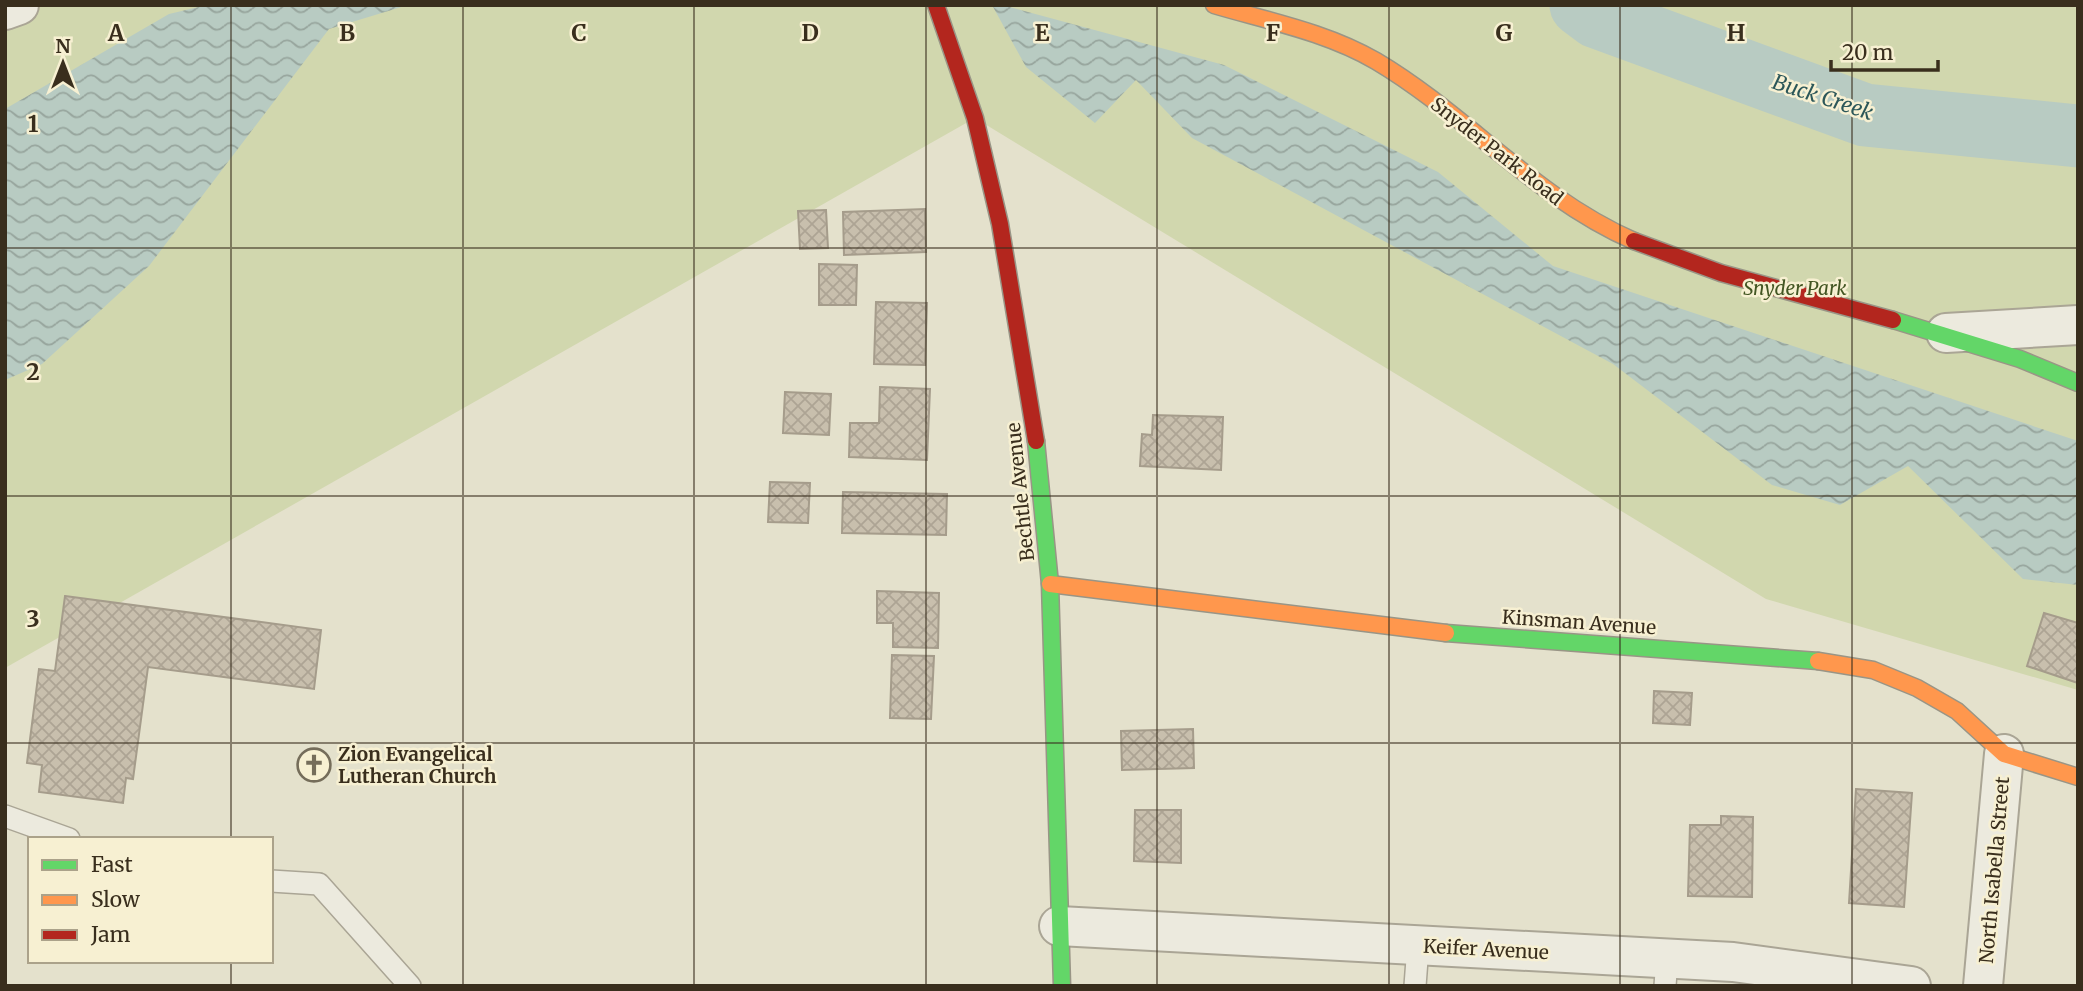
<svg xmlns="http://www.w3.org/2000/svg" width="2083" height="991" viewBox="0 0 2083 991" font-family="Merriweather,serif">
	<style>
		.park { fill: #d1d7ae }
		.water { fill: url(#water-waves) }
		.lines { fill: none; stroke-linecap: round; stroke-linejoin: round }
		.river { stroke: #b8cbc2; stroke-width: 63 }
		.building { fill: url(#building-cross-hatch); stroke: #a59c8b; stroke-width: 2 }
		.lane-casing { stroke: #aaa595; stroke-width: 24 }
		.street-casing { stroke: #aaa595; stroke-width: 42 }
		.fast-casing { stroke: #999586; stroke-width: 19 }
		.slow-casing { stroke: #999586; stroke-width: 19 }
		.jam-casing { stroke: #999586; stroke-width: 19 }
		.lane { stroke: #eceade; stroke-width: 21 }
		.street { stroke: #eceade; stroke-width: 38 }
		.fast { stroke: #63d668; stroke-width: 16 }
		.slow { stroke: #ff974d; stroke-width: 16 }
		.jam { stroke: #b3261e; stroke-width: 16 }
		.grid { fill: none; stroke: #392e1d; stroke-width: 2; stroke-opacity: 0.55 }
		.labels { text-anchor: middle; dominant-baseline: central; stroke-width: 5; stroke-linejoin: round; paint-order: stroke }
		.street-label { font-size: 19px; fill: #392e1d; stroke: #f7f0d2 }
		.park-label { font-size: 19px; font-style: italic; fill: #435623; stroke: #f7f0d2 }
		.poi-label { font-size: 19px; font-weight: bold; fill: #392e1d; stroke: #f7f0d2; text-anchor: start }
		.water-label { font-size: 21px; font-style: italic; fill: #2c5759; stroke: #f7f0d2 }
		.grid-label { font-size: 23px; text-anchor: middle; font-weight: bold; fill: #392e1d; stroke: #f7f0d2; stroke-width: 5; stroke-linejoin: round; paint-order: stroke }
	</style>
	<defs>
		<pattern id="water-waves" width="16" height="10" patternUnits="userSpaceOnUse" patternTransform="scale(1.75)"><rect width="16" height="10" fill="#b8cbc2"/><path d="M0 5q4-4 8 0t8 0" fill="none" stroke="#97a59d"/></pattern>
		<pattern id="building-cross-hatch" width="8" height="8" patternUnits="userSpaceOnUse" patternTransform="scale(1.75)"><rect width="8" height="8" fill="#c8bfad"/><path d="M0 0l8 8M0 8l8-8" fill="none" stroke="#ada494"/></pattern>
	</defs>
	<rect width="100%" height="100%" fill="#e4e1cc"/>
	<!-- park -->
	<path class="park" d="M 5,5 L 2078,5 L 2078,690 L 1766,599 L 975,118 L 5,668 Z"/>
	<!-- water -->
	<path class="water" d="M 207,5 L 408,5 L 329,29 L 149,266 L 42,364 L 5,380 L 5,109 L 169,14 Z
		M 992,5 L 1002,5 L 1224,65 L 1438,172 L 1553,266 L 2078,441 L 2078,585 L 2023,579 L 1908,466 L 1840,505 L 1772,485 L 1613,364 L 1192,138 L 1136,80 L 1095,123 L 1026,67 Z"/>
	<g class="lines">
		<!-- river -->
		<path class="river" d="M 1581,5 L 1597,17 L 1865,115 L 2078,136"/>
	</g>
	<!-- building -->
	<path class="building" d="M 925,209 L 926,252 L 844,255 L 843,212 Z
		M 826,210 L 828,248 L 800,249 L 798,211 Z
		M 819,264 L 857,265 L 856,305 L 819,305 Z
		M 876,302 L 927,303 L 925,365 L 874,364 Z
		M 880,387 L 930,389 L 927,460 L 849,457 L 850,423 L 879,423 Z
		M 785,392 L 831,394 L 829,435 L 783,433 Z
		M 1153,415 L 1223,417 L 1221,470 L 1140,466 L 1142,434 L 1152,435 Z
		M 770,482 L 810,483 L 808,523 L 768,522 Z
		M 843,492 L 947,494 L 946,535 L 842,533 Z
		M 877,591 L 939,593 L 938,648 L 893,647 L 893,623 L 877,623 Z
		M 65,596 L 321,630 L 314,689 L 148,667 L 133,779 L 126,778 L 123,803 L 39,792 L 42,765 L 27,763 L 39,669 L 55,671 Z
		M 2044,613 L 2078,623 L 2078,683 L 2027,666 Z
		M 892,655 L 934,656 L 931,719 L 890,718 Z
		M 1654,691 L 1692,693 L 1690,725 L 1653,723 Z
		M 1193,729 L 1194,768 L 1122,770 L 1121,731 Z
		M 1856,789 L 1912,793 L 1904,907 L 1849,903 Z
		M 1135,810 L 1181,810 L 1181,863 L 1134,861 Z
		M 1721,816 L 1753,817 L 1752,897 L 1688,896 L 1690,825 L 1721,825 Z"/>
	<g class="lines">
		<defs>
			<path id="lane" d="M 5,816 L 69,839
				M 271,881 L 319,884 L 410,986
				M 1415,986 L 1418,946
				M 1665,986 L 1667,958"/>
			<path id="street" d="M 5,10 L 19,5
				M 1946,333 L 2078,325
				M 1059,926 L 1733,962 L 1911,986
				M 1983,986 L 2004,754"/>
			<path id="fast" d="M 1893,320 L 2020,359 L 2078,383
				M 1036,441 L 1050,584 L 1062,986
				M 1446,633 L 1818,661"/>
			<path id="slow" d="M 1214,5 C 1268,21 1326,32 1376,61 C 1467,115 1535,198 1634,241
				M 1050,584 L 1446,633
				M 1818,661 L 1873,670 L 1917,688 L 1957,711 L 2004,754 L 2078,777"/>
			<path id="jam" d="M 936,5 L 975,118 L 1000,224 L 1036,441
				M 1634,241 L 1721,273 L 1893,320"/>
		</defs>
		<!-- lane casing -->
		<use href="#lane" class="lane-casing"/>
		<!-- street casing -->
		<use href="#street" class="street-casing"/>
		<!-- fast casing -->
		<use href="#fast" class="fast-casing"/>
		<!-- slow casing -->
		<use href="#slow" class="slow-casing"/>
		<!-- jam casing -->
		<use href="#jam" class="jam-casing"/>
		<!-- lane -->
		<use href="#lane" class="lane"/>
		<!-- street -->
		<use href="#street" class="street"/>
		<!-- fast -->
		<use href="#fast" class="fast"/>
		<!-- slow -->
		<use href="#slow" class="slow"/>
		<!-- jam -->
		<use href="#jam" class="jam"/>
	</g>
	<!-- grid -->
	<path class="grid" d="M 231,5 L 231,839M 463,5 L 463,986M 694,5 L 694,986M 926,5 L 926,986M 1157,5 L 1157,986M 1389,5 L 1389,986M 1620,5 L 1620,986M 1852,5 L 1852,986M 5,248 L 2078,248M 5,496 L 2078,496M 5,743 L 2078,743M 231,961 L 231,986"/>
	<!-- icons -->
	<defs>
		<symbol id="church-ring" viewBox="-11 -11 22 22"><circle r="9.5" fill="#f7f0d2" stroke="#756d5a" stroke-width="1.5"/><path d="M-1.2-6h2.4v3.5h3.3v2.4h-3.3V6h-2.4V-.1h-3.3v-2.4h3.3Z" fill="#756d5a"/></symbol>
	</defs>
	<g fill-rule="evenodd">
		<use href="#church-ring" x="295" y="746" width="38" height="38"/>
	</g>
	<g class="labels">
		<!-- street labels -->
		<g class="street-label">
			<text transform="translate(1497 151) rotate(38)">Snyder Park Road</text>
			<text transform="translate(1020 492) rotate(-96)">Bechtle Avenue</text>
			<text transform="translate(1579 622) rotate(4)">Kinsman Avenue</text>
			<text transform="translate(1994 870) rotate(-85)">North Isabella Street</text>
			<text transform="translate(1486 949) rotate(3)">Keifer Avenue</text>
		</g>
		<!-- park labels -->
		<g class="park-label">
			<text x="1795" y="288">Snyder Park</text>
		</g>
		<!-- poi labels -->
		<g class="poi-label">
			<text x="338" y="754">Zion Evangelical<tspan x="338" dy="22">Lutheran Church</tspan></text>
		</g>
		<!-- water labels -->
		<g class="water-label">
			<text transform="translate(1823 97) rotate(18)">Buck Creek</text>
		</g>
	</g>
	<g class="grid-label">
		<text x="116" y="41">A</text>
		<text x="347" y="41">B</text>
		<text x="579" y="41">C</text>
		<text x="810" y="41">D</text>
		<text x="1042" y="41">E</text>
		<text x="1273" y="41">F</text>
		<text x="1504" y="41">G</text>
		<text x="1736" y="41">H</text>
		<text x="33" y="132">1</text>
		<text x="33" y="380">2</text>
		<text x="33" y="627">3</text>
	</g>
	<!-- border -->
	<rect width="2083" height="991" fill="none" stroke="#392e1d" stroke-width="14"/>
	<!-- legend -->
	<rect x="28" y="837" width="245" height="126" fill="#f7f0d2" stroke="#aba28a" stroke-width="2"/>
	<rect x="42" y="860" width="35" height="10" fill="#63d668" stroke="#aba28a" stroke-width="2"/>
	<text x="91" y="872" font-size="21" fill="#392e1d">Fast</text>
	<rect x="42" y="895" width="35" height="10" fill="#ff974d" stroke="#aba28a" stroke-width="2"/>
	<text x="91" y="907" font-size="21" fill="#392e1d">Slow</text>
	<rect x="42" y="930" width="35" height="10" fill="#b3261e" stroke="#aba28a" stroke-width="2"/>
	<text x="91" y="942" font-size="21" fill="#392e1d">Jam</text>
	<!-- north arrow -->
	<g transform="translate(63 63)" stroke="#f7f0d2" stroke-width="5" paint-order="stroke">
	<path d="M0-5L12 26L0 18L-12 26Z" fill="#392e1d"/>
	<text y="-10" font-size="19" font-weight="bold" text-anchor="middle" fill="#392e1d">N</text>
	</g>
	<!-- scale -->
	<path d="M1831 60v10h107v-10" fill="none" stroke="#392e1d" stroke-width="3.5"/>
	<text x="1842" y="60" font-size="21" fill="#392e1d" stroke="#f7f0d2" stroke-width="5" paint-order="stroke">20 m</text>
</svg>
